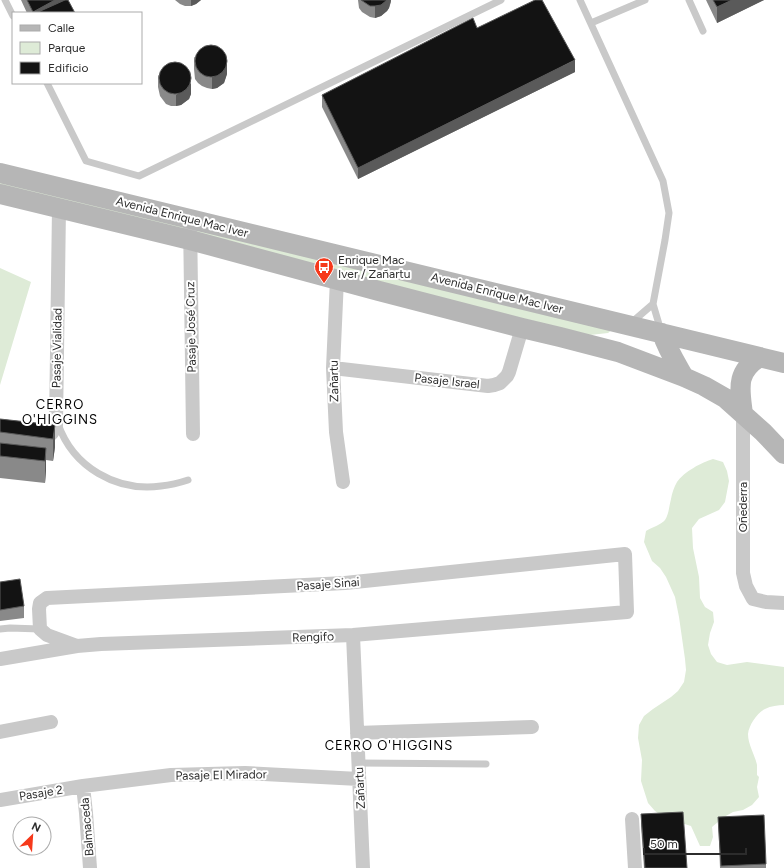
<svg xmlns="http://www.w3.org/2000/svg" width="784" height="868" viewBox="0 0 784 868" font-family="Figtree,sans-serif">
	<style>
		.green { fill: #deebd7 }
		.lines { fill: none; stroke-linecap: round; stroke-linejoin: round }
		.service { stroke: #c9c9c9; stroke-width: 7 }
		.minor { stroke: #c9c9c9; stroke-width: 14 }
		.secondary { stroke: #b6b6b6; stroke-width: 20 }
		.wall { fill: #898989 }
		.shaded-wall { fill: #5a5a5a }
		.building { fill: #131313; stroke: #5a5a5a }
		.labels { text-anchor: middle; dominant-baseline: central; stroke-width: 4; stroke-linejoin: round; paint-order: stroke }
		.street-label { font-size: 12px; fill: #2c2c2c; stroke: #fff }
		.poi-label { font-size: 12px; fill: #2c2c2c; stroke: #fff; text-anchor: start }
		.neighbourhood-label { font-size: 13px; letter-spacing: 1px; fill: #000; stroke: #fff }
	</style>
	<rect width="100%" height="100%" fill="#fff"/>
	<!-- green -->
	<path class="green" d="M 0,176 L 614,328 L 608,333 L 590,335 L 0,190 Z
		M 0,268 L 31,282 L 0,385 Z
		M 713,459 L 723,462 L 727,471 L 729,481 L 725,502 L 719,510 L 699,519 L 692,528 L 693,548 L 699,577 L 700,598 L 705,607 L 713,612 L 714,622 L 710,633 L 708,645 L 711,654 L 717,662 L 727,665 L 747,662 L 784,667 L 784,705 C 778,705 771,706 765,709 C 757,713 749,725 748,734 C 748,745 755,755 757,765 C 757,768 757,772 757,775 L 759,777 L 757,787 L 759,797 L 752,805 L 743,810 L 733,812 L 724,817 L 712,827 L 713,837 L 710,846 L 700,846 L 691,826 L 665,818 L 655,811 L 648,803 L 641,781 L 642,760 L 638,738 L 639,725 L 644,716 L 653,709 L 671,697 L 678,691 L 684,682 L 686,670 L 685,659 L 679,617 L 675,597 L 666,577 L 660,568 L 652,561 L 644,542 L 646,531 C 651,528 662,524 665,520 C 669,514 669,506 671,499 C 672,493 674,487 677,482 C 684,472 702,462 713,459 Z"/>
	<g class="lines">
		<!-- service -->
		<path class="service" d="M 5,0 L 13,16
			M 580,0 L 663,181 L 669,213 L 665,240 L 653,304 L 661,331
			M 689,0 L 703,31
			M 591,23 L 645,0
			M 47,83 L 86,161 L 139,176 L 501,0
			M 631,323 L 653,304
			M 58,424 C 73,467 116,492 161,486 C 171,485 179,483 188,480
			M 0,629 L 10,628 L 40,629
			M 359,763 L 486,764"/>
		<!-- minor -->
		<path class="minor" d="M 190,219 L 193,434
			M 337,279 L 333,368 L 336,432 L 343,482
			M 333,368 L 488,386 L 494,385 L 500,383 L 507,376 L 509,372 L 522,328
			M 743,414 L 743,573 L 746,586 L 753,599 L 766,602 L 784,603
			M 42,439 C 50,437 53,433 56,425 L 59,208
			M 353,635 L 363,868
			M 0,659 L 77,646 L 101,644 L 353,635 L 627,612 L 625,554 L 345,583 L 47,598 L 40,603 L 39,609 L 40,629 L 47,635 L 77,646
			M 0,732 L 51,722
			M 357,733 L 532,727
			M 83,786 L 86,813 L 90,868
			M 0,800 L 83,786 L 171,775 L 245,773 L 359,779
			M 632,819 L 635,868"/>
		<!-- secondary -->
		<path class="secondary" d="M 0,173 L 784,363
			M 0,194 L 190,240 L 379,291 L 522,328 L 560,337 L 618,352 L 684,377 L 704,386 L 725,398 L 763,432 L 784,454
			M 662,333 C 667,349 676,363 684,377
			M 743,414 C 740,389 735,372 760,357"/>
	</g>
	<!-- wall -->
	<path class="wall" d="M 21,0 L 68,0 L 75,13 L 27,13 Z
		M 175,0 L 201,0 L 196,4 L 191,6 L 185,6 L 180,4 Z
		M 358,0 L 391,0 L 391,2 L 389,8 L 387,11 L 381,16 L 375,18 L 370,17 L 362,12 L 359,8 Z
		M 706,0 L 764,0 L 717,23 Z
		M 477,28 L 575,72 L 358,179 L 322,107 L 322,95 Z
		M 194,57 L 227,74 L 224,83 L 217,88 L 212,89 L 207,88 L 202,86 L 198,83 L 195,79 L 194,69 Z
		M 158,75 L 191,94 L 189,99 L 181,105 L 176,106 L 171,106 L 166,104 L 160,96 L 158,87 Z
		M 0,419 L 55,425 L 55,447 L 53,461 L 46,460 L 46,470 L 45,483 L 0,478 Z
		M 0,582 L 24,606 L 24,618 L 0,621 Z
		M 641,814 L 687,868 L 644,868 L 641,826 Z
		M 718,817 L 766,864 L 766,868 L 720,868 Z"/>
	<!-- shaded-wall -->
	<path class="shaded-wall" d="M 55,0 L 67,0 L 53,13 L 33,13 L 33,12 Z
		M 191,0 L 201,0 L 196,4 L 191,6 Z
		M 387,0 L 391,0 L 389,8 L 387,11 L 381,16 L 375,18 L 375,6 Z
		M 732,0 L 764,0 L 717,23 L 717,7 Z
		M 575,60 L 575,72 L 358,179 L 358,168 Z
		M 227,62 L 227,74 L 224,83 L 217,88 L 212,89 L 212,77 Z
		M 191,83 L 191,94 L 189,99 L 181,105 L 176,106 L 176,95 Z
		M 55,425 L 55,447 L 53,461 L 53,439 Z
		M 46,448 L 46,470 L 45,483 L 45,461 Z"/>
	<!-- building -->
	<path class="building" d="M 27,0 L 55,0 L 33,12 Z
		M 65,0 L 68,0 L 75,13 L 36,13 Z
		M 361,0 L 387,0 L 381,5 L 375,6 L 370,6 Z
		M 535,0 L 542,0 L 575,60 L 358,168 L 322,95 L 473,18 L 477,28 Z
		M 713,0 L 732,0 L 717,7 Z
		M195 61a16 16 0 1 1 32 0a16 16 0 1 1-32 0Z
		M159 78a16 16 0 1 1 32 0a16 16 0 1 1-32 0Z
		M 0,419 L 55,425 L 53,439 L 0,432 Z
		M 0,443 L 46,448 L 45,461 L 0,456 Z
		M 20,579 L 24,606 L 0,610 L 0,582 Z
		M 683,812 L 687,868 L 645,868 L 641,814 Z
		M 764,815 L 766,864 L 721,866 L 718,817 Z"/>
	<!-- icons -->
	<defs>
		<symbol id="bus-pin" viewBox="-11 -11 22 30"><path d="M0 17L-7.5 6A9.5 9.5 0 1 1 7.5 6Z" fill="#f6391b" stroke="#fff"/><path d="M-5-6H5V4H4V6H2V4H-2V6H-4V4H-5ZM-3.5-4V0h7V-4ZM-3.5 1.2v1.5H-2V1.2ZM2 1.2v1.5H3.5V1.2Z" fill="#fff"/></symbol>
	</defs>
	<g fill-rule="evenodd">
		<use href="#bus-pin" x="313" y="256" width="22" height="30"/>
	</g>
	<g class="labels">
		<!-- street labels -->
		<g class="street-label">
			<text transform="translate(182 217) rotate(14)">Avenida Enrique Mac Iver</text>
			<text transform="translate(497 293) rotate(14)">Avenida Enrique Mac Iver</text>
			<text transform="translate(191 327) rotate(-91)">Pasaje José Cruz</text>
			<text transform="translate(57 348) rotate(-89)">Pasaje Vialidad</text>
			<text transform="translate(334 381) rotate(-91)">Zañartu</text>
			<text transform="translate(447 381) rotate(6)">Pasaje Israel</text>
			<text transform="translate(743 507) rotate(-90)">Oñederra</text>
			<text transform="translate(328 584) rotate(-4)">Pasaje Sinai</text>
			<text transform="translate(313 637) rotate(-2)">Rengifo</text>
			<text transform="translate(221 775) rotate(-1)">Pasaje El Mirador</text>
			<text transform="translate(360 788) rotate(-93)">Zañartu</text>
			<text transform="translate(41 793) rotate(-9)">Pasaje 2</text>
			<text transform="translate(87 827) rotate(-95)">Balmaceda</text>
		</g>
		<!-- poi labels -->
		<g class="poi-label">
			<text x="338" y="260">Enrique Mac<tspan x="338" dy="14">Iver / Zañartu</tspan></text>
		</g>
		<!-- neighbourhood labels -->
		<g class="neighbourhood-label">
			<text x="60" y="404">CERRO<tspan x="60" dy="15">O'HIGGINS</tspan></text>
			<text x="389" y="745">CERRO O'HIGGINS</text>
		</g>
	</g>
	<!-- legend -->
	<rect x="12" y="12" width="130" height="72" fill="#ffffff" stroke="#ababab"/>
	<rect x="20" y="25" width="20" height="6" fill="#b6b6b6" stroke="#ababab"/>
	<text x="48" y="32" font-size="12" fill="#2c2c2c">Calle</text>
	<rect x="20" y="42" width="20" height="12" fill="#deebd7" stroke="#ababab"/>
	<text x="48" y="52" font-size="12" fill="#2c2c2c">Parque</text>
	<rect x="20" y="62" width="20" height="12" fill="#131313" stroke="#ababab"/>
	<text x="48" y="72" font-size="12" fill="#2c2c2c">Edificio</text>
	<!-- north arrow -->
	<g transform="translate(32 836) rotate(25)"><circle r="19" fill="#ffffff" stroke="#ababab"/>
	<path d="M0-3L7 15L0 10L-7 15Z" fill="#f6391b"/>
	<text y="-6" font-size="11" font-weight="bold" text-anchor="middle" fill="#2c2c2c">N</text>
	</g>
	<!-- scale -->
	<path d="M644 848v6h102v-6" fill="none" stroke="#2c2c2c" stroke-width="2"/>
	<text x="650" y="848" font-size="12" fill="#2c2c2c" stroke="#ffffff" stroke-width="3" paint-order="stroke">50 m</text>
</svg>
